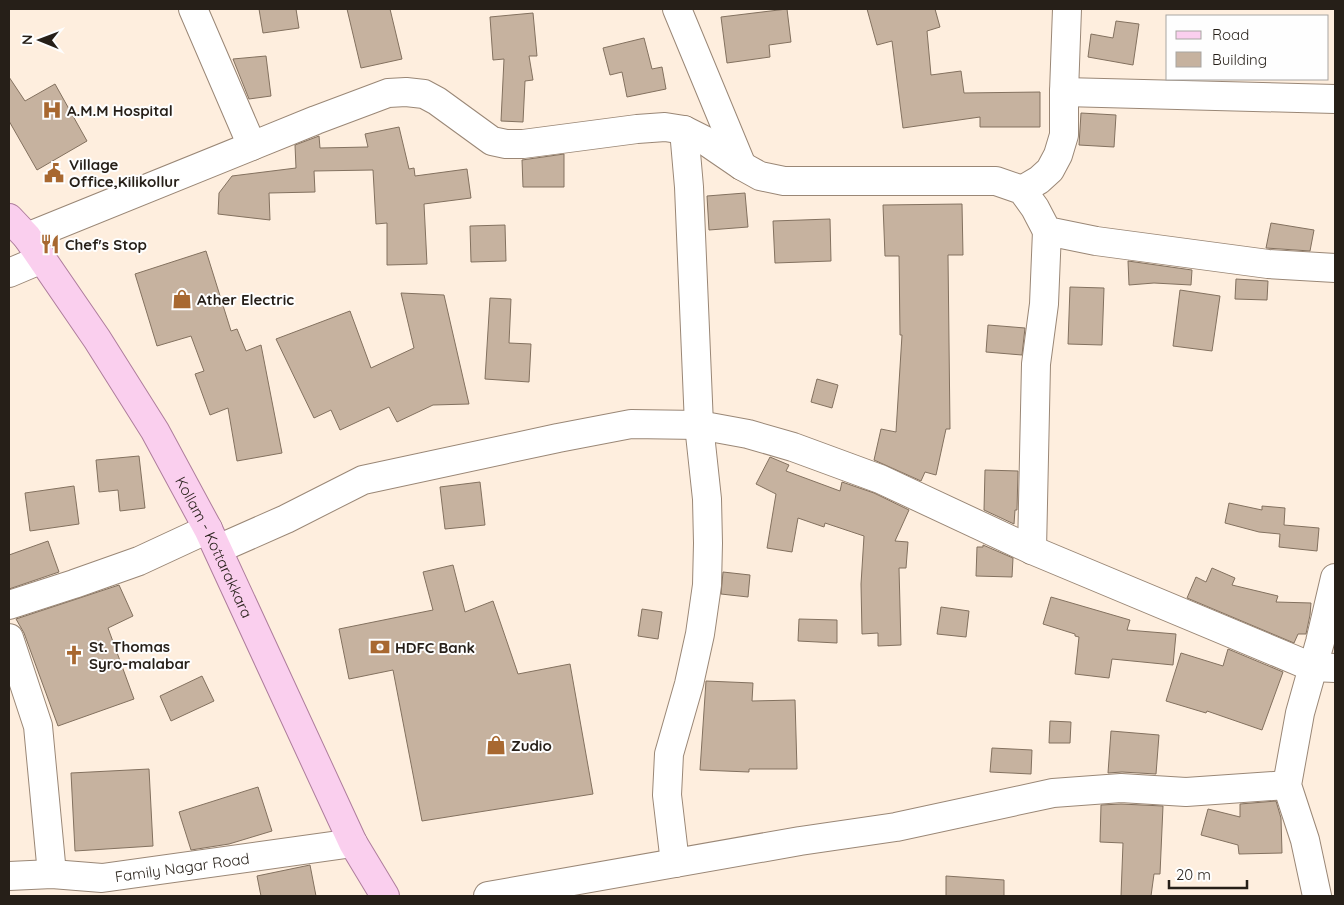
<svg xmlns="http://www.w3.org/2000/svg" width="1344" height="905" viewBox="0 0 1344 905" font-family="Quicksand,sans-serif">
	<style>
		.building { fill: #c6b29f; stroke: #83715f }
		.lines { fill: none; stroke-linecap: round; stroke-linejoin: round }
		.minor-casing { stroke: #9a8776; stroke-width: 30 }
		.major-casing { stroke: #ae7d9c; stroke-width: 30 }
		.minor { stroke: #fff; stroke-width: 28 }
		.major { stroke: #facfee; stroke-width: 28 }
		.labels { text-anchor: middle; dominant-baseline: central; stroke-width: 4; stroke-linejoin: round; paint-order: stroke }
		.poi-label { font-size: 15px; font-weight: bold; fill: #261f18; stroke: #fefefe; text-anchor: start }
		.street-label { font-size: 15px; fill: #261f18; stroke: #fefefe }
	</style>
	<rect width="100%" height="100%" fill="#feeede"/>
	<!-- building -->
	<path class="building" d="M 259,9 L 296,9 L 299,28 L 263,33 Z
		M 347,9 L 390,9 L 402,59 L 361,68 Z
		M 787,9 L 791,42 L 769,45 L 770,57 L 727,63 L 721,17 Z
		M 867,9 L 935,9 L 940,27 L 927,31 L 931,75 L 961,71 L 964,93 L 1040,92 L 1040,127 L 980,127 L 980,117 L 903,128 L 892,41 L 877,45 Z
		M 533,13 L 537,56 L 529,56 L 533,80 L 525,81 L 523,122 L 501,121 L 504,59 L 493,60 L 490,17 Z
		M 1116,21 L 1139,24 L 1133,65 L 1088,57 L 1091,34 L 1113,38 Z
		M 644,38 L 652,69 L 662,67 L 666,89 L 627,97 L 622,72 L 610,75 L 603,48 Z
		M 266,56 L 271,96 L 249,99 L 233,59 Z
		M 9,77 L 25,101 L 55,84 L 87,141 L 37,170 L 9,121 Z
		M 1081,113 L 1116,115 L 1114,147 L 1079,145 Z
		M 399,127 L 409,169 L 414,168 L 415,176 L 467,169 L 471,198 L 424,204 L 427,264 L 387,265 L 387,223 L 376,224 L 373,170 L 314,171 L 315,192 L 269,193 L 270,220 L 218,214 L 219,193 L 232,176 L 296,168 L 295,145 L 319,136 L 320,148 L 368,147 L 365,134 Z
		M 564,154 L 564,187 L 523,187 L 522,160 Z
		M 745,193 L 748,227 L 709,230 L 707,196 Z
		M 962,204 L 963,255 L 948,255 L 950,429 L 946,429 L 936,475 L 925,472 L 921,481 L 874,460 L 881,429 L 896,432 L 902,335 L 900,335 L 899,256 L 885,256 L 883,205 Z
		M 830,219 L 831,261 L 775,263 L 773,221 Z
		M 1271,223 L 1314,230 L 1310,251 L 1266,248 Z
		M 505,225 L 506,261 L 471,262 L 470,226 Z
		M 206,251 L 231,331 L 237,329 L 246,351 L 261,345 L 282,453 L 237,461 L 228,408 L 210,415 L 195,374 L 204,371 L 191,336 L 157,346 L 135,274 Z
		M 1128,261 L 1192,270 L 1191,285 L 1154,283 L 1129,285 Z
		M 1236,279 L 1268,281 L 1267,300 L 1235,299 Z
		M 1070,287 L 1104,288 L 1102,345 L 1068,344 Z
		M 1180,290 L 1220,296 L 1212,351 L 1173,346 Z
		M 401,293 L 444,295 L 469,404 L 433,405 L 397,422 L 389,407 L 340,430 L 331,410 L 314,418 L 276,339 L 350,311 L 371,368 L 414,348 Z
		M 490,298 L 511,299 L 509,343 L 531,344 L 529,382 L 485,379 Z
		M 988,325 L 1025,328 L 1022,355 L 986,352 Z
		M 817,379 L 838,385 L 832,408 L 811,402 Z
		M 139,456 L 145,508 L 120,511 L 118,490 L 99,492 L 96,460 Z
		M 770,457 L 789,465 L 786,471 L 840,491 L 842,482 L 874,493 L 909,510 L 895,541 L 908,542 L 906,568 L 899,568 L 901,645 L 878,646 L 878,633 L 862,634 L 861,584 L 864,536 L 825,523 L 824,527 L 798,518 L 792,552 L 767,548 L 776,494 L 756,484 Z
		M 985,470 L 1018,471 L 1017,510 L 1015,510 L 1014,524 L 984,510 Z
		M 480,482 L 485,525 L 445,529 L 440,487 Z
		M 74,486 L 79,524 L 30,531 L 25,493 Z
		M 1229,503 L 1262,510 L 1262,506 L 1285,508 L 1284,525 L 1319,528 L 1317,551 L 1279,547 L 1280,534 L 1259,532 L 1225,523 Z
		M 48,541 L 59,572 L 9,589 L 9,555 Z
		M 983,545 L 1013,558 L 1012,577 L 976,576 L 977,547 L 983,547 Z
		M 453,565 L 465,612 L 493,601 L 518,674 L 570,664 L 593,794 L 422,821 L 393,670 L 349,679 L 339,629 L 433,610 L 423,572 Z
		M 1212,568 L 1235,578 L 1232,585 L 1278,596 L 1276,602 L 1311,603 L 1310,615 L 1306,634 L 1298,634 L 1294,643 L 1187,598 L 1196,577 L 1206,582 Z
		M 723,572 L 750,575 L 748,597 L 721,594 Z
		M 119,585 L 133,616 L 108,628 L 134,699 L 58,726 L 24,633 L 16,619 Z
		M 1051,597 L 1130,620 L 1127,630 L 1176,634 L 1173,665 L 1112,659 L 1109,678 L 1075,674 L 1079,637 L 1075,636 L 1075,634 L 1043,624 Z
		M 941,607 L 969,611 L 966,637 L 937,634 Z
		M 642,609 L 662,612 L 658,639 L 638,636 Z
		M 799,619 L 837,620 L 837,643 L 798,641 Z
		M 1228,649 L 1283,672 L 1262,730 L 1207,711 L 1206,713 L 1166,701 L 1181,653 L 1223,666 Z
		M 202,676 L 214,701 L 171,721 L 160,696 Z
		M 706,681 L 753,683 L 752,701 L 795,700 L 797,769 L 749,769 L 749,772 L 700,770 Z
		M 1050,721 L 1071,722 L 1070,743 L 1049,743 Z
		M 1111,731 L 1159,735 L 1156,774 L 1122,772 L 1108,773 Z
		M 992,748 L 1032,750 L 1031,774 L 990,772 Z
		M 149,769 L 153,846 L 75,851 L 71,773 Z
		M 258,787 L 272,831 L 229,844 L 191,850 L 179,812 Z
		M 1276,801 L 1281,818 L 1282,853 L 1239,854 L 1238,845 L 1201,835 L 1208,809 L 1240,817 L 1240,804 Z
		M 1121,804 L 1163,806 L 1160,874 L 1154,874 L 1151,896 L 1121,896 L 1123,843 L 1100,842 L 1101,805 Z
		M 310,865 L 316,896 L 261,896 L 257,876 Z
		M 946,876 L 1004,880 L 1004,896 L 946,896 Z"/>
	<g class="lines">
		<defs>
			<g id="minor">
				<path d="M 193,9 L 252,146"/>
				<path d="M 677,9 L 742,166"/>
				<path d="M 1064,92 L 1335,99"/>
				<path d="M 1022,190 L 1039,180 L 1050,170 L 1058,155 L 1064,135 L 1064,92 L 1067,9"/>
				<path d="M 27,237 L 316,120 L 388,93 L 406,92 L 424,94 L 437,101 L 492,141 L 506,144 L 523,144 L 637,129 L 665,127 L 684,130 L 704,140 L 742,166 L 760,176 L 784,181 L 996,181 L 1022,190 L 1035,208 L 1047,231 L 1096,241 L 1268,264 L 1335,268"/>
				<path d="M 9,273 L 42,259"/>
				<path d="M 218,549 L 286,519 L 363,480 L 558,438 L 631,424 L 699,425 L 748,434 L 793,447 L 880,479 L 1032,550 L 1312,667 L 1335,668"/>
				<path d="M 1032,550 L 1036,364 L 1044,304 L 1047,231"/>
				<path d="M 9,605 L 74,584 L 139,561 L 208,529"/>
				<path d="M 9,638 L 38,726 L 52,874"/>
				<path d="M 675,863 L 667,795 L 669,754 L 689,684 L 700,634 L 707,585 L 708,543 L 707,499 L 699,425 L 689,187 L 684,130"/>
				<path id="s1" d="M 9,876 L 52,874 L 102,878 L 353,843"/>
				<path d="M 488,896 L 800,841 L 896,827 L 1053,793 L 1121,788 L 1186,792 L 1287,785"/>
				<path d="M 1317,896 L 1305,840 L 1287,785 L 1300,713 L 1320,642 L 1335,578"/>
			</g>
			<g id="major">
				<path id="s2" d="M 9,218 L 27,237 L 97,339 L 155,431 L 208,529 L 353,843 L 385,896"/>
			</g>
		</defs>
		<!-- minor casing -->
		<use href="#minor" class="minor-casing"/>
		<!-- major casing -->
		<use href="#major" class="major-casing"/>
		<!-- minor -->
		<use href="#minor" class="minor"/>
		<!-- major -->
		<use href="#major" class="major"/>
	</g>
	<!-- icons -->
	<defs>
		<symbol id="hospital-bare" viewBox="-9 -9 18 18"><path d="M-5-5h3v3.5h4V-5h3V5h-3V1.5h-4V5h-3Z" fill="#a86830" stroke="#fefefe" stroke-width="2.5" paint-order="stroke"/></symbol>
		<symbol id="civic-bare" viewBox="-9 -9 18 18"><path d="M-.6-6.5H3V-4.5H.6V-3L4-1V1h2V6H-6V1h2V-1L-.6-3ZM-1.2 2.5V6h2.4V2.5Z" fill="#a86830" stroke="#fefefe" stroke-width="2.5" paint-order="stroke"/></symbol>
		<symbol id="restaurant-bare" viewBox="-9 -9 18 18"><path d="M-5-6h1v4h1v-4h1v4h1v-4h1v5L-1.5 .5V6h-2V.5L-5-1ZM5-6V6H3V1.5H1.5Q1.5-4 5-6Z" fill="#a86830" stroke="#fefefe" stroke-width="2.5" paint-order="stroke"/></symbol>
		<symbol id="shop-bare" viewBox="-9 -9 18 18"><path d="M-5-2.5h2.3a2.7 3.5 0 0 1 5.4 0H5L5.5 6h-11ZM-1.5-2.5h3a1.5 2.3 0 0 0-3 0Z" fill="#a86830" stroke="#fefefe" stroke-width="2.5" paint-order="stroke"/></symbol>
		<symbol id="bank-bare" viewBox="-9 -9 18 18"><path d="M-6-4H6V4H-6ZM0-2.3a2.3 2.3 0 1 0 0 4.6a2.3 2.3 0 1 0 0-4.6Z" fill="#a86830" stroke="#fefefe" stroke-width="2.5" paint-order="stroke"/></symbol>
		<symbol id="church-bare" viewBox="-9 -9 18 18"><path d="M-1.2-6h2.4v3.5h3.3v2.4h-3.3V6h-2.4V-.1h-3.3v-2.4h3.3Z" fill="#a86830" stroke="#fefefe" stroke-width="2.5" paint-order="stroke"/></symbol>
	</defs>
	<g fill-rule="evenodd">
		<use href="#hospital-bare" x="38" y="96" width="28" height="28"/>
		<use href="#civic-bare" x="40" y="159" width="28" height="28"/>
		<use href="#restaurant-bare" x="36" y="230" width="28" height="28"/>
		<use href="#shop-bare" x="168" y="285" width="28" height="28"/>
		<use href="#bank-bare" x="366" y="633" width="28" height="28"/>
		<use href="#church-bare" x="60" y="641" width="28" height="28"/>
		<use href="#shop-bare" x="482" y="731" width="28" height="28"/>
	</g>
	<g class="labels">
		<!-- poi labels -->
		<g class="poi-label">
			<text x="67" y="110">A.M.M Hospital</text>
			<text x="69" y="164">Village<tspan x="69" dy="17">Office,Kilikollur</tspan></text>
			<text x="65" y="244">Chef's Stop</text>
			<text x="197" y="299">Ather Electric</text>
			<text x="89" y="646">St. Thomas<tspan x="89" dy="17">Syro-malabar</tspan></text>
			<text x="395" y="647">HDFC Bank</text>
			<text x="511" y="745">Zudio</text>
		</g>
		<!-- street labels -->
		<g class="street-label">
			<text stroke="none"><textPath href="#s2" startOffset="389">Kollam - Kottarakkara</textPath></text>
			<text stroke="none"><textPath href="#s1" startOffset="174">Family Nagar Road</textPath></text>
		</g>
	</g>
	<!-- border -->
	<rect width="1344" height="905" fill="none" stroke="#261f18" stroke-width="20"/>
	<!-- legend -->
	<rect x="1166" y="15" width="162" height="65" fill="#fefefe" stroke="#a8a5a2"/>
	<rect x="1176" y="31" width="25" height="8" fill="#facfee" stroke="#a8a5a2"/>
	<text x="1212" y="40" font-size="15" fill="#261f18">Road</text>
	<rect x="1176" y="52" width="25" height="15" fill="#c6b29f" stroke="#a8a5a2"/>
	<text x="1212" y="65" font-size="15" fill="#261f18">Building</text>
	<!-- north arrow -->
	<g transform="translate(40 40) rotate(271)" stroke="#fefefe" stroke-width="4" paint-order="stroke">
	<path d="M0-4L9 19L0 12L-9 19Z" fill="#261f18"/>
	<text y="-8" font-size="14" font-weight="bold" text-anchor="middle" fill="#261f18">N</text>
	</g>
	<!-- scale -->
	<path d="M1169 880v8h78v-8" fill="none" stroke="#261f18" stroke-width="2.5"/>
	<text x="1176" y="880" font-size="15" fill="#261f18" stroke="#fefefe" stroke-width="4" paint-order="stroke">20 m</text>
</svg>
